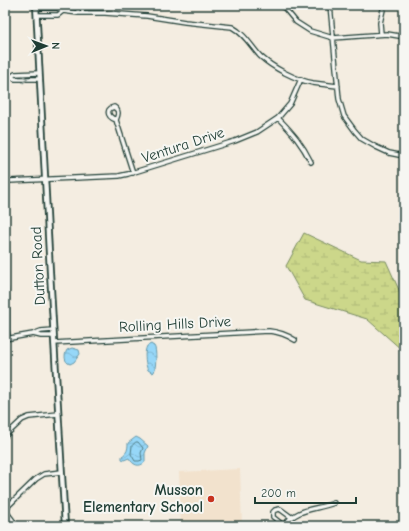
<svg xmlns="http://www.w3.org/2000/svg" width="409" height="531" viewBox="0 0 409 531" font-family="'Comic Neue',sans-serif">
	<style>
		.built { fill: #f2e2cd }
		.wetland { fill: url(#wetland-marsh); stroke: #768a5f }
		.water { fill: url(#water-waves); stroke: #69a }
		.lines { fill: none; stroke-linecap: round; stroke-linejoin: round }
		.shore { stroke: #4f7b82; stroke-width: 1 }
		.minor-casing { stroke: #1f3d34; stroke-width: 6 }
		.tertiary-casing { stroke: #1f3d34; stroke-width: 8 }
		.minor { stroke: #f6f6f2; stroke-width: 3.5 }
		.tertiary { stroke: #f6f6f2; stroke-width: 4.5 }
		.oneway { stroke: #8a9a93 }
		.poi-dot { fill: #c8321e; stroke: #f6f6f2; stroke-width: 1.5 }
		.labels { text-anchor: middle; dominant-baseline: central; stroke-width: 4; stroke-linejoin: round; paint-order: stroke }
		.street-label { font-size: 15px; fill: #1f3d34; stroke: #f6f6f2 }
		.poi-label { font-size: 15px; font-weight: bold; fill: #1f3d34; stroke: #f6f6f2; text-anchor: end }
	</style>
	<defs>
		<pattern id="wetland-marsh" width="20" height="14" patternUnits="userSpaceOnUse"><rect width="20" height="14" fill="#ccd78a"/><path d="M1 5h8M5 5V1M11 12h8M15 12V8" fill="none" stroke="#afb978"/></pattern>
		<pattern id="water-waves" width="16" height="10" patternUnits="userSpaceOnUse"><rect width="16" height="10" fill="#96d7f8"/><path d="M0 5q4-4 8 0t8 0" fill="none" stroke="#81b9d5"/></pattern>
	</defs>
	<rect width="100%" height="100%" fill="#f4ede1"/>
	<filter id="ink" filterUnits="userSpaceOnUse"><feTurbulence type="fractalNoise" baseFrequency=".025" numOctaves="2"/><feDisplacementMap in="SourceGraphic" scale="8" xChannelSelector="R" yChannelSelector="G"/><feConvolveMatrix kernelMatrix="1 2 1 2 8 2 1 2 1" color-interpolation-filters="sRGB"/></filter>
	<g filter="url(#ink)">
		<!-- built -->
		<path class="built" d="M 240,469 L 242,526 L 181,526 L 179,472 Z"/>
		<!-- wetland -->
		<path class="wetland" d="M 304,233 L 361,260 L 386,261 L 404,301 L 404,348 L 402,350 L 367,319 L 305,300 L 286,266 Z"/>
		<!-- water -->
		<path class="water" d="M 151,344 C 152,345 153,345 154,346 C 157,349 156,368 154,372 L 153,373 L 148,370 L 147,368 C 145,361 144,352 147,346 Z
			M 72,348 L 79,350 L 80,354 L 74,362 L 70,364 C 64,362 64,355 67,350 Z
			M 136,437 L 140,439 L 148,446 L 145,453 L 145,462 C 139,468 133,465 129,458 L 124,460 L 122,459 L 122,456 C 127,453 128,449 128,443 Z"/>
		<g class="lines">
			<!-- shore -->
			<path class="shore" d="M 136,442 L 138,442 L 143,448 L 141,453 L 142,460 L 139,461 L 135,461 L 131,454 L 132,446 Z"/>
			<defs>
				<path id="minor" d="M 78,5 L 78,13
					M 282,5 L 296,22 L 310,31 L 333,38 L 387,34 L 399,36 L 404,38
					M 330,5 L 339,99 L 344,116 L 355,131 L 362,139 L 376,147 L 389,153 L 404,156
					M 36,8 L 57,8 L 63,11 L 78,13 L 105,13 L 147,16 L 185,22 L 232,27 C 245,34 251,46 260,56 C 273,68 296,80 313,83 C 321,84 329,85 338,86
					M 37,15 L 58,15 L 63,11
					M 381,34 L 380,23 L 384,5
					M 5,77 L 11,77 L 15,74 L 39,73
					M 11,77 L 15,79 L 40,79
					M 278,118 C 293,133 302,144 311,162
					M 116,120 C 111,118 107,115 109,110 L 111,108 L 114,107 C 120,111 118,115 116,120 L 133,173
					M 9,181 L 119,176 L 128,174 L 235,141 L 257,132 L 278,118 L 290,104 L 301,79
					M 5,287 L 7,302 L 7,330 L 8,338
					M 33,334 L 41,336 L 54,336
					M 5,339 L 33,334 L 41,331 L 53,330
					M 54,343 L 269,331 C 279,332 287,335 295,340
					M 5,436 L 22,420 L 29,417 L 58,414
					M 5,509 L 36,479 L 44,474 L 62,472
					M 5,510 L 17,526
					M 283,525 L 273,517 L 273,512 L 275,510 L 280,509 L 291,517
					M 283,526 C 299,507 312,511 334,503"/>
				<path id="tertiary" d="M 36,5 L 50,272 L 65,526"/>
			</defs>
			<!-- minor casing -->
			<use href="#minor" class="minor-casing"/>
			<!-- tertiary casing -->
			<use href="#tertiary" class="tertiary-casing"/>
			<!-- minor -->
			<use href="#minor" class="minor"/>
			<!-- tertiary -->
			<use href="#tertiary" class="tertiary"/>
		</g>
		<!-- one-way arrows -->
		<defs><path id="oneway-chevron" d="M-2-3.5L2.5 0L-2 3.5" fill="none" stroke-width="1.6" stroke-linecap="round" stroke-linejoin="round"/></defs>
		<use class="oneway" href="#oneway-chevron" transform="translate(25 79) rotate(-1)"/>
	</g>
	<!-- markers -->
	<circle class="poi-dot" cx="211" cy="499" r="4"/>
	<g class="labels">
		<!-- street labels -->
		<g class="street-label">
			<text transform="translate(183 145) rotate(-18)">Ventura Drive</text>
			<text transform="translate(38 266) rotate(-93)">Dutton Road</text>
			<text transform="translate(175 324) rotate(-3)">Rolling Hills Drive</text>
		</g>
		<!-- poi labels -->
		<g class="poi-label">
			<text x="203" y="490">Musson<tspan x="203" dy="17">Elementary School</tspan></text>
		</g>
	</g>
	<!-- margin -->
	<rect width="409" height="531" fill="none" stroke="#f6f6f2" stroke-width="20"/>
	<rect x="10" y="10" width="389" height="511" fill="none" stroke="#1f3d34" stroke-width="1.5" filter="url(#ink)"/>
	<!-- north arrow -->
	<g transform="translate(46 46) rotate(89)" stroke="#f6f6f2" stroke-width="3" paint-order="stroke">
	<path d="M0-3L7 15L0 10L-7 15Z" fill="#1f3d34"/>
	<text y="-6" font-size="11" font-weight="bold" text-anchor="middle" fill="#1f3d34">N</text>
	</g>
	<!-- scale -->
	<path d="M255 497v6h101v-6" fill="none" stroke="#1f3d34" stroke-width="2"/>
	<text x="261" y="497" font-size="12" fill="#1f3d34" stroke="#f6f6f2" stroke-width="3" paint-order="stroke">200 m</text>
</svg>
